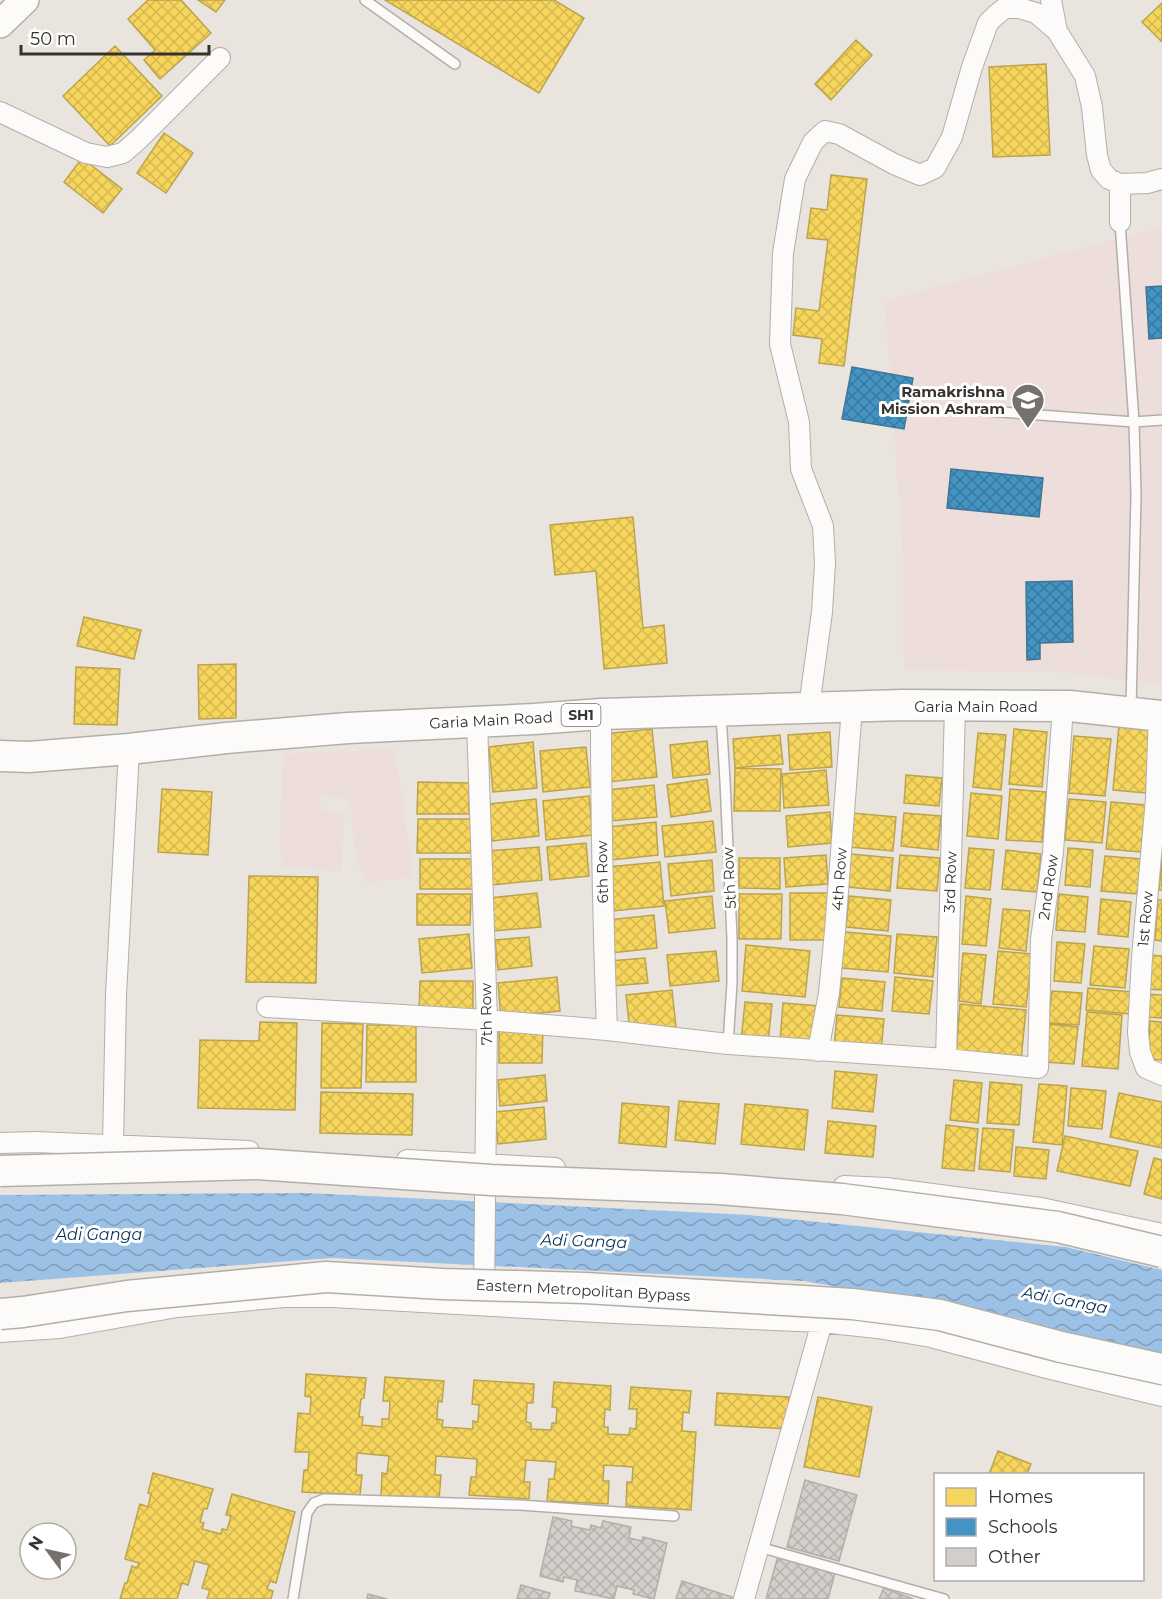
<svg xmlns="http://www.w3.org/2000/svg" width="1162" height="1599" viewBox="0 0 1162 1599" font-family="Montserrat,sans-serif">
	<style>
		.education { fill: #eddddb }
		.water { fill: url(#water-waves) }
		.homes { fill: url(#homes-cross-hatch); stroke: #bca44e; stroke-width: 1.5 }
		.schools { fill: url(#schools-cross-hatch); stroke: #3f7696; stroke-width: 1.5 }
		.building { fill: url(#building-cross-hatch); stroke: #b1afa9; stroke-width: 1.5 }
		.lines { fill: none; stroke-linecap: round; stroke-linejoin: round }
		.lane-casing { stroke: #b2afaa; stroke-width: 12 }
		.street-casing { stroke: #b2afaa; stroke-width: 22 }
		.secondary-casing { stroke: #b2afaa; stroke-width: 30 }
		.primary-casing { stroke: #b2afaa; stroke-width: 33 }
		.lane { stroke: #fcfbfa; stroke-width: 9 }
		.street { stroke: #fcfbfa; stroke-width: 20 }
		.secondary { stroke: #fcfbfa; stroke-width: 27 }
		.primary { stroke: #fcfbfa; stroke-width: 30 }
		.primary-bridge-casing { stroke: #b2afaa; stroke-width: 33; stroke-linecap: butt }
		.primary-bridge { stroke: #fcfbfa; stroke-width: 30 }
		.labels { text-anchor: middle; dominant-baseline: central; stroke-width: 6; stroke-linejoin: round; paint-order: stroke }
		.shield { fill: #fff; stroke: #72706d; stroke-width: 1.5 }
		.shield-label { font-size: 14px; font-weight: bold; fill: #36332e }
		.poi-label { font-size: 15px; font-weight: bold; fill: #36332e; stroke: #fff; text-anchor: end }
		.street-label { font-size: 15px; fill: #36332e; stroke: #fff }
		.water-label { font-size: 16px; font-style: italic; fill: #073155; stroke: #fff }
	</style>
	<defs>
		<pattern id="water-waves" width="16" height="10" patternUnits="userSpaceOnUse" patternTransform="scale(1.5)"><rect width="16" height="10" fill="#9cc1e6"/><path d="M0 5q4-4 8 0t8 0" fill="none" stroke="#809dbb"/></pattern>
		<pattern id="homes-cross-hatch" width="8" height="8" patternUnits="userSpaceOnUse" patternTransform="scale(1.5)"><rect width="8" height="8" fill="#f6d55c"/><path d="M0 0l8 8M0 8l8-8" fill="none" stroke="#d4b750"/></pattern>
		<pattern id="schools-cross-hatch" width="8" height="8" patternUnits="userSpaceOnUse" patternTransform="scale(1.5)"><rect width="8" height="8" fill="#4393c3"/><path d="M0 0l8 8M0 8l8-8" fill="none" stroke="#39799f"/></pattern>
		<pattern id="building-cross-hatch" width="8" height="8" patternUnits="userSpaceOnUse" patternTransform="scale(1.5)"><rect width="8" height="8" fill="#d2cec9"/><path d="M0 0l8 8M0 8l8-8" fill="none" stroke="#b5b1ad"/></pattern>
	</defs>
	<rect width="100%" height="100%" fill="#e9e5de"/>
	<!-- education -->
	<path class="education" d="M 1162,227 L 1162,684 L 1052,671 L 904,670 L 903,557 L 885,301 Z
		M 395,749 L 413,877 L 368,882 L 356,864 L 350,798 L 318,797 L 322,811 L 343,813 L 342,871 L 284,868 L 280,846 L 283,754 Z"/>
	<!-- water -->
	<path class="water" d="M 307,1193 L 749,1215 L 1066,1247 L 1162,1270 L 1162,1362 L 1018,1318 L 804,1281 L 332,1258 L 0,1283 L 0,1195 Z"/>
	<!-- homes -->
	<path class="homes" d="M 148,0 L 181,0 L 211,33 L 160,79 L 144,60 L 155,50 L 128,19 Z
		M 198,0 L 225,0 L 216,12 Z
		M 385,0 L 554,0 L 584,18 L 539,93 Z
		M 1162,3 L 1162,42 L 1142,22 Z
		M 856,40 L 872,55 L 831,100 L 815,84 Z
		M 115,46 L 162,96 L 110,146 L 63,96 Z
		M 1046,64 L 1050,155 L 993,157 L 989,67 Z
		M 164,133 L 193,153 L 166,193 L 137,173 Z
		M 82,158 L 122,189 L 103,213 L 64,182 Z
		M 831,175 L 867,179 L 844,366 L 819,363 L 822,339 L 793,335 L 796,308 L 819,311 L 828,240 L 807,238 L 811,208 L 827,210 Z
		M 633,517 L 643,628 L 664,625 L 667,663 L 604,669 L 596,571 L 555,575 L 550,525 Z
		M 84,617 L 141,630 L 134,659 L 77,646 Z
		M 236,664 L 236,718 L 199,719 L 198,665 Z
		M 76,667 L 120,669 L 117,725 L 74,724 Z
		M 1119,725 L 1152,728 L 1146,793 L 1113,790 Z
		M 652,729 L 657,777 L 607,782 L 603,734 Z
		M 1014,729 L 1047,732 L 1042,787 L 1009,784 Z
		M 830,732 L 832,767 L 790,770 L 788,735 Z
		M 978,733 L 1006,735 L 1001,790 L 973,787 Z
		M 780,735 L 783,764 L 735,768 L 733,739 Z
		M 1074,736 L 1111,739 L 1105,796 L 1069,793 Z
		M 707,741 L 710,774 L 673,778 L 670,745 Z
		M 533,742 L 537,788 L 493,792 L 489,747 Z
		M 586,747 L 590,787 L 543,792 L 540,751 Z
		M 735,768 L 781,769 L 780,811 L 734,811 Z
		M 826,770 L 829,805 L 784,808 L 782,774 Z
		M 906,775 L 942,778 L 939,806 L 904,803 Z
		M 707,779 L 711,811 L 671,817 L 667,785 Z
		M 418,782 L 469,783 L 469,814 L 417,814 Z
		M 654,785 L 657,817 L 610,821 L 607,790 Z
		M 162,789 L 212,792 L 208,855 L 158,852 Z
		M 1010,789 L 1046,792 L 1042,842 L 1006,840 Z
		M 971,793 L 1002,796 L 998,839 L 967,836 Z
		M 589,796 L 593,835 L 546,840 L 543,801 Z
		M 536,799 L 539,836 L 492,841 L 489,804 Z
		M 1069,799 L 1106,802 L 1102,843 L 1065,840 Z
		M 1111,802 L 1146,805 L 1141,852 L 1106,849 Z
		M 830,812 L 832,843 L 788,847 L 786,816 Z
		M 852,813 L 896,817 L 893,851 L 849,847 Z
		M 904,813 L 941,816 L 938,850 L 901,846 Z
		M 418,819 L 471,819 L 471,853 L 417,853 Z
		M 713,821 L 716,852 L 665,857 L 662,826 Z
		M 656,822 L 658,855 L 611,860 L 608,827 Z
		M 586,843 L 589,876 L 550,880 L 547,847 Z
		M 539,847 L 542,880 L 491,885 L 488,851 Z
		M 969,848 L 994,850 L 990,890 L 965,888 Z
		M 1068,848 L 1093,850 L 1090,887 L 1065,885 Z
		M 1006,850 L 1041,854 L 1037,892 L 1002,889 Z
		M 851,854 L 893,858 L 890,891 L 847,887 Z
		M 826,855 L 828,884 L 786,887 L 784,858 Z
		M 900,855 L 940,858 L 937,891 L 897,888 Z
		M 1105,856 L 1141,859 L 1137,894 L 1101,891 Z
		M 1162,857 L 1162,890 L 1159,890 Z
		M 739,858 L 780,858 L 780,889 L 739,888 Z
		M 420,859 L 474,859 L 473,889 L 420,889 Z
		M 712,860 L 714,891 L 671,896 L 668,864 Z
		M 660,862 L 664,906 L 612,911 L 607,867 Z
		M 249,876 L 318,877 L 316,983 L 246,982 Z
		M 537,893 L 541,927 L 493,931 L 490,898 Z
		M 790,893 L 829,893 L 828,940 L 790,940 Z
		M 417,894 L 471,894 L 470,925 L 417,925 Z
		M 739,894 L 782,894 L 781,939 L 739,939 Z
		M 1059,894 L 1088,897 L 1085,932 L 1056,930 Z
		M 712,896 L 715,928 L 669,933 L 665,901 Z
		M 849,896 L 891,900 L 888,931 L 846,927 Z
		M 966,896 L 991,899 L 986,946 L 962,944 Z
		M 1101,899 L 1131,902 L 1128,937 L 1098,934 Z
		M 1158,900 L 1162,900 L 1162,941 L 1155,940 Z
		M 1003,909 L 1030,911 L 1026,951 L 999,948 Z
		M 654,915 L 657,948 L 611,953 L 608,920 Z
		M 845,932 L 891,936 L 888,972 L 841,968 Z
		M 469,934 L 472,968 L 422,973 L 419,939 Z
		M 897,934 L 937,937 L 933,977 L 894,973 Z
		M 529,937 L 532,966 L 498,970 L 495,940 Z
		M 1057,942 L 1085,944 L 1081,983 L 1054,981 Z
		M 746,945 L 810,951 L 805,997 L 742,991 Z
		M 1094,946 L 1129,949 L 1125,988 L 1090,985 Z
		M 716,951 L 719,981 L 670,986 L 667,955 Z
		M 998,951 L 1032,954 L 1026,1007 L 993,1004 Z
		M 963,953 L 986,955 L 981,1004 L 959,1001 Z
		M 1149,955 L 1162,956 L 1162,990 L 1147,989 Z
		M 645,958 L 648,983 L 612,986 L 610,961 Z
		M 557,977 L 560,1011 L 501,1017 L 498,983 Z
		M 895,977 L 933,981 L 929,1014 L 892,1011 Z
		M 842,978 L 885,982 L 882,1011 L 839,1007 Z
		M 420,981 L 473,981 L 473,1014 L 419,1014 Z
		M 1088,988 L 1132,992 L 1130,1014 L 1086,1010 Z
		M 672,990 L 676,1027 L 630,1032 L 626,995 Z
		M 1052,991 L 1082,993 L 1079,1025 L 1048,1023 Z
		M 1145,994 L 1162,995 L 1162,1018 L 1144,1017 Z
		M 745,1002 L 772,1004 L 768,1043 L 741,1041 Z
		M 783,1003 L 820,1006 L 817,1044 L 780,1041 Z
		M 960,1004 L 1026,1010 L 1021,1060 L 956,1054 Z
		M 1087,1012 L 1122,1015 L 1118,1069 L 1082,1066 Z
		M 837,1015 L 884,1019 L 881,1052 L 834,1048 Z
		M 1150,1021 L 1162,1022 L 1162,1060 L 1148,1059 Z
		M 260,1022 L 297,1023 L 295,1110 L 198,1108 L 200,1040 L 259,1041 Z
		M 322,1023 L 363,1024 L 361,1088 L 321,1088 Z
		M 1047,1024 L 1078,1027 L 1074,1064 L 1044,1062 Z
		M 367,1025 L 416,1025 L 416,1082 L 366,1082 Z
		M 499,1025 L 543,1025 L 542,1063 L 499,1063 Z
		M 835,1071 L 877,1075 L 873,1112 L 832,1108 Z
		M 545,1075 L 547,1101 L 500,1106 L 498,1080 Z
		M 954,1080 L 982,1083 L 978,1123 L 950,1120 Z
		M 990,1082 L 1022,1085 L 1019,1125 L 987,1123 Z
		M 1039,1084 L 1067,1086 L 1062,1145 L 1033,1142 Z
		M 1071,1088 L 1106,1091 L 1102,1129 L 1068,1126 Z
		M 321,1092 L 413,1094 L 412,1135 L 320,1133 Z
		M 1119,1093 L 1162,1102 L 1162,1148 L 1110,1137 Z
		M 679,1101 L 719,1104 L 715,1144 L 675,1140 Z
		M 622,1103 L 669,1107 L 666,1147 L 619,1143 Z
		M 745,1104 L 808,1110 L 804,1150 L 741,1144 Z
		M 544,1107 L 546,1139 L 498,1144 L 495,1112 Z
		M 828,1121 L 876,1126 L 873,1157 L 825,1153 Z
		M 946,1125 L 978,1129 L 974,1171 L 942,1168 Z
		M 983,1128 L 1014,1130 L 1010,1172 L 979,1169 Z
		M 1065,1136 L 1138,1151 L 1130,1186 L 1057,1171 Z
		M 1016,1147 L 1049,1150 L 1046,1179 L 1014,1176 Z
		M 1154,1158 L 1162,1160 L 1162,1199 L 1144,1194 Z
		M 306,1374 L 366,1378 L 364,1398 L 361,1399 L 359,1417 L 363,1417 L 362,1425 L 382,1427 L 382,1419 L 389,1419 L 390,1401 L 383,1401 L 385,1377 L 444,1381 L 442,1402 L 438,1401 L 437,1419 L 443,1420 L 442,1427 L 473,1429 L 473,1421 L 478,1422 L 479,1405 L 472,1404 L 474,1380 L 534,1384 L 533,1403 L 527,1403 L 526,1422 L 531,1423 L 531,1429 L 551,1430 L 552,1423 L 556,1423 L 557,1408 L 552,1407 L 554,1382 L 611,1386 L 610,1410 L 605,1409 L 604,1427 L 608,1427 L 608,1434 L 629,1435 L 630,1428 L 636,1429 L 637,1409 L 629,1409 L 631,1387 L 691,1391 L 689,1413 L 683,1412 L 682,1431 L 696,1432 L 691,1510 L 626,1506 L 627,1482 L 632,1482 L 633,1467 L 604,1465 L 603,1481 L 609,1481 L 608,1504 L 547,1501 L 549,1479 L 554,1479 L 556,1462 L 526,1460 L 524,1482 L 530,1482 L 529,1499 L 469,1495 L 471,1477 L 476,1477 L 477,1459 L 436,1456 L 435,1475 L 441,1475 L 439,1500 L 381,1496 L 382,1473 L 387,1474 L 389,1456 L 357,1453 L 356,1475 L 362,1475 L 360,1495 L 302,1492 L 304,1470 L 308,1470 L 309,1452 L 295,1452 L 298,1413 L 310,1414 L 311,1397 L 305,1396 Z
		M 717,1393 L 789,1397 L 788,1429 L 715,1425 Z
		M 818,1397 L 872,1407 L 859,1477 L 804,1467 Z
		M 998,1451 L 1031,1464 L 1027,1474 L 989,1474 Z
		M 153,1473 L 213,1489 L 207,1509 L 204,1508 L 200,1522 L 204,1523 L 202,1529 L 221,1534 L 222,1529 L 227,1530 L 231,1516 L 226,1515 L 232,1494 L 295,1512 L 276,1583 L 270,1581 L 267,1589 L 273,1591 L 271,1599 L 207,1599 L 210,1590 L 202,1588 L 209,1565 L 195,1561 L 188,1585 L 182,1583 L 177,1599 L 120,1599 L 125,1583 L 127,1583 L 132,1566 L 137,1568 L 139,1563 L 125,1559 L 140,1504 L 148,1507 L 151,1494 L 148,1493 Z"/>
	<!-- schools -->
	<path class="schools" d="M 1162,286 L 1162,338 L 1149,339 L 1146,287 Z
		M 852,367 L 913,378 L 904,429 L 842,419 Z
		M 951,469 L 1043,478 L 1039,517 L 947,508 Z
		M 1072,581 L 1073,642 L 1040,643 L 1040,659 L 1027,660 L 1026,582 Z"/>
	<!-- building -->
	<path class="building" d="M 805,1480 L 857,1495 L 839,1561 L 787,1547 Z
		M 553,1517 L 572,1521 L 571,1526 L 590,1530 L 591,1525 L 601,1528 L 603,1521 L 631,1527 L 629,1538 L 642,1541 L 643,1537 L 667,1543 L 654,1599 L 633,1594 L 634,1590 L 617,1586 L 614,1599 L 575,1591 L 577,1580 L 564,1577 L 563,1582 L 540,1576 Z
		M 778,1556 L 835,1573 L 828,1599 L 766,1599 Z
		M 682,1581 L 732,1597 L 732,1599 L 676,1599 Z
		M 521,1585 L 550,1593 L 548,1599 L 517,1599 Z
		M 884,1588 L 913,1599 L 879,1599 Z
		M 368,1594 L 387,1599 L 367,1599 Z"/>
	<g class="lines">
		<defs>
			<path id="lane" d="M 365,0 L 455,64
				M 1120,222 L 1134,422 L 1136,495 L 1131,708
				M 960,409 L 1134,422 L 1162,420
				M 721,714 L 725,781 L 732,938 L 732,983 L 728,1044
				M 759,1547 L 944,1599
				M 293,1599 L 307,1513 L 314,1503 L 324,1499 L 520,1505 L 674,1516"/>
			<path id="street" d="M 1051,0 L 1057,31
				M 0,112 L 86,153 L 107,157 L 123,153 L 139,139 L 220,58
				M 1120,222 L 1120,184
				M 809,707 L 822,612 L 825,563 L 823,526 L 801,469 L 799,422 L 780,344 L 783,253 L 795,179 L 813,142 L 825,131 L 839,134 L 894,164 L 920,175 L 935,168 L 952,137 L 972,67 L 988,23 L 996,15 L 1005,8 L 1019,8 L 1036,13 L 1057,31 L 1085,76 L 1092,107 L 1097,155 L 1101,170 L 1109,179 L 1120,184 L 1147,183 L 1162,179
				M 601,714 C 601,819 603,924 607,1030
				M 1159,715 L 1156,799 L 1142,957 L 1138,1032 L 1140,1052 L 1146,1068 L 1162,1075
				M 477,721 L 487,1020 L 484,1297
				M 267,1007 L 487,1020 L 607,1030 L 728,1044 L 946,1059 L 1038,1068 L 1041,939 L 1053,852 L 1063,706
				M 818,1051 L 829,993 L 835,931 L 852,707
				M 946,1059 L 955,706
				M 0,1143 L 36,1142 L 249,1151
				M 113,1145 L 116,995 L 129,749
				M 407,1160 L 555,1168
				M 844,1186 L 886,1188 L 1041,1208 L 1162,1234
				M 0,1332 L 60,1328 L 177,1307 L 284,1297 L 333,1297 L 615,1313 L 822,1322 L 877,1328 L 931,1337 L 1047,1368 L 1162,1396
				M 744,1599 L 822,1322"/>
			<path id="secondary" d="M 0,24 L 25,0"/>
			<path id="primary" d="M 0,756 L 29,757 L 129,749 L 226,738 L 348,728 L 534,719 L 601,714 L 903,705 L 1070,706 L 1162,716"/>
		</defs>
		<!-- lane casing -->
		<use href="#lane" class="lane-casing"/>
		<!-- street casing -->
		<use href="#street" class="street-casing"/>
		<!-- secondary casing -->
		<use href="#secondary" class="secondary-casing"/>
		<!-- primary casing -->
		<use href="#primary" class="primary-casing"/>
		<!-- lane -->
		<use href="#lane" class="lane"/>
		<!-- street -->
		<use href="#street" class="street"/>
		<!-- secondary -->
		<use href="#secondary" class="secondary"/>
		<!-- primary -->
		<use href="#primary" class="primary"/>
		<defs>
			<path id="primary-bridge" d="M 0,1171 L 257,1164 L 491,1180 L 720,1189 L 842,1199 L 1058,1227 L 1162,1252
				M 0,1314 L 23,1312 L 127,1296 L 326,1277 L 442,1284 L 585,1288 L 852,1304 L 940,1315 L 1061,1347 L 1162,1369"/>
		</defs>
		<!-- primary-bridge casing -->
		<use href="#primary-bridge" class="primary-bridge-casing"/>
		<!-- primary-bridge -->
		<use href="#primary-bridge" class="primary-bridge"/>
	</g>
	<!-- icons -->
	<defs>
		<symbol id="school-pin" viewBox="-11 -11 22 30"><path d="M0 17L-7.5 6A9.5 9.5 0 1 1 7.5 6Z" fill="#75716c" stroke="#fff"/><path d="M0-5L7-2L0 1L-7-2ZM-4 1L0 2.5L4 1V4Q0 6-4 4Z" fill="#fff"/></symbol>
	</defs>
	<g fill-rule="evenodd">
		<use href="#school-pin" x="1009" y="381" width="38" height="52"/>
	</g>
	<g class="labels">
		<!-- shield labels -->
		<rect class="shield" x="561.5" y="704" width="39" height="22" rx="4.5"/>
		<g class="shield-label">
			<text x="581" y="715">SH1</text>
		</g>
		<!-- poi labels -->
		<g class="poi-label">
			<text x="1005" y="391">Ramakrishna<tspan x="1005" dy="17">Mission Ashram</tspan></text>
		</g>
		<!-- street labels -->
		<g class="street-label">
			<text x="976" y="706">Garia Main Road</text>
			<text transform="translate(491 720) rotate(-3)">Garia Main Road</text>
			<text transform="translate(602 872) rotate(-91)">6th Row</text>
			<text transform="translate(729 878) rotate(-93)">5th Row</text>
			<text transform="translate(839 879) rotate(-86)">4th Row</text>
			<text transform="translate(950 882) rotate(-88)">3rd Row</text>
			<text transform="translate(1048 887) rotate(-82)">2nd Row</text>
			<text transform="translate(1145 919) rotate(-85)">1st Row</text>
			<text transform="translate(486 1014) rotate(-91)">7th Row</text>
			<text transform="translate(583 1290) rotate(3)">Eastern Metropolitan Bypass</text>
		</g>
		<!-- water labels -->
		<g class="water-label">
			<text x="99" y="1234">Adi Ganga</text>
			<text transform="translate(584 1241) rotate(2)">Adi Ganga</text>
			<text transform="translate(1065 1300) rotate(11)">Adi Ganga</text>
		</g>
	</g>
	<!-- legend -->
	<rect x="934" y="1473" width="210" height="108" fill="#ffffff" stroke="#afadab" stroke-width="1.5"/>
	<rect x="946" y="1488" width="30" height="18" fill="#f6d55c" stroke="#afadab" stroke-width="1.5"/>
	<text x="988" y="1503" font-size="18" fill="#36332e">Homes</text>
	<rect x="946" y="1518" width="30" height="18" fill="#4393c3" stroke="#afadab" stroke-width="1.5"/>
	<text x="988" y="1533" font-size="18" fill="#36332e">Schools</text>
	<rect x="946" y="1548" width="30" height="18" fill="#d2cec9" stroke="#afadab" stroke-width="1.5"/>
	<text x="988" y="1563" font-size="18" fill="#36332e">Other</text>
	<!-- north arrow -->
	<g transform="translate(48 1551) rotate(303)"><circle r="28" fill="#ffffff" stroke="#afadab" stroke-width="1.5"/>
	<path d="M0-4.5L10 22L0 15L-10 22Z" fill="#75716c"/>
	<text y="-9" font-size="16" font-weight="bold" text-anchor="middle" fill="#36332e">N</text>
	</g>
	<!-- scale -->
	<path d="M21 45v9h188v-9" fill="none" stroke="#36332e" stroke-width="3"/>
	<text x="30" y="45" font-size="18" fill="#36332e" stroke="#ffffff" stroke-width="4.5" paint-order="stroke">50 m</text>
</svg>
